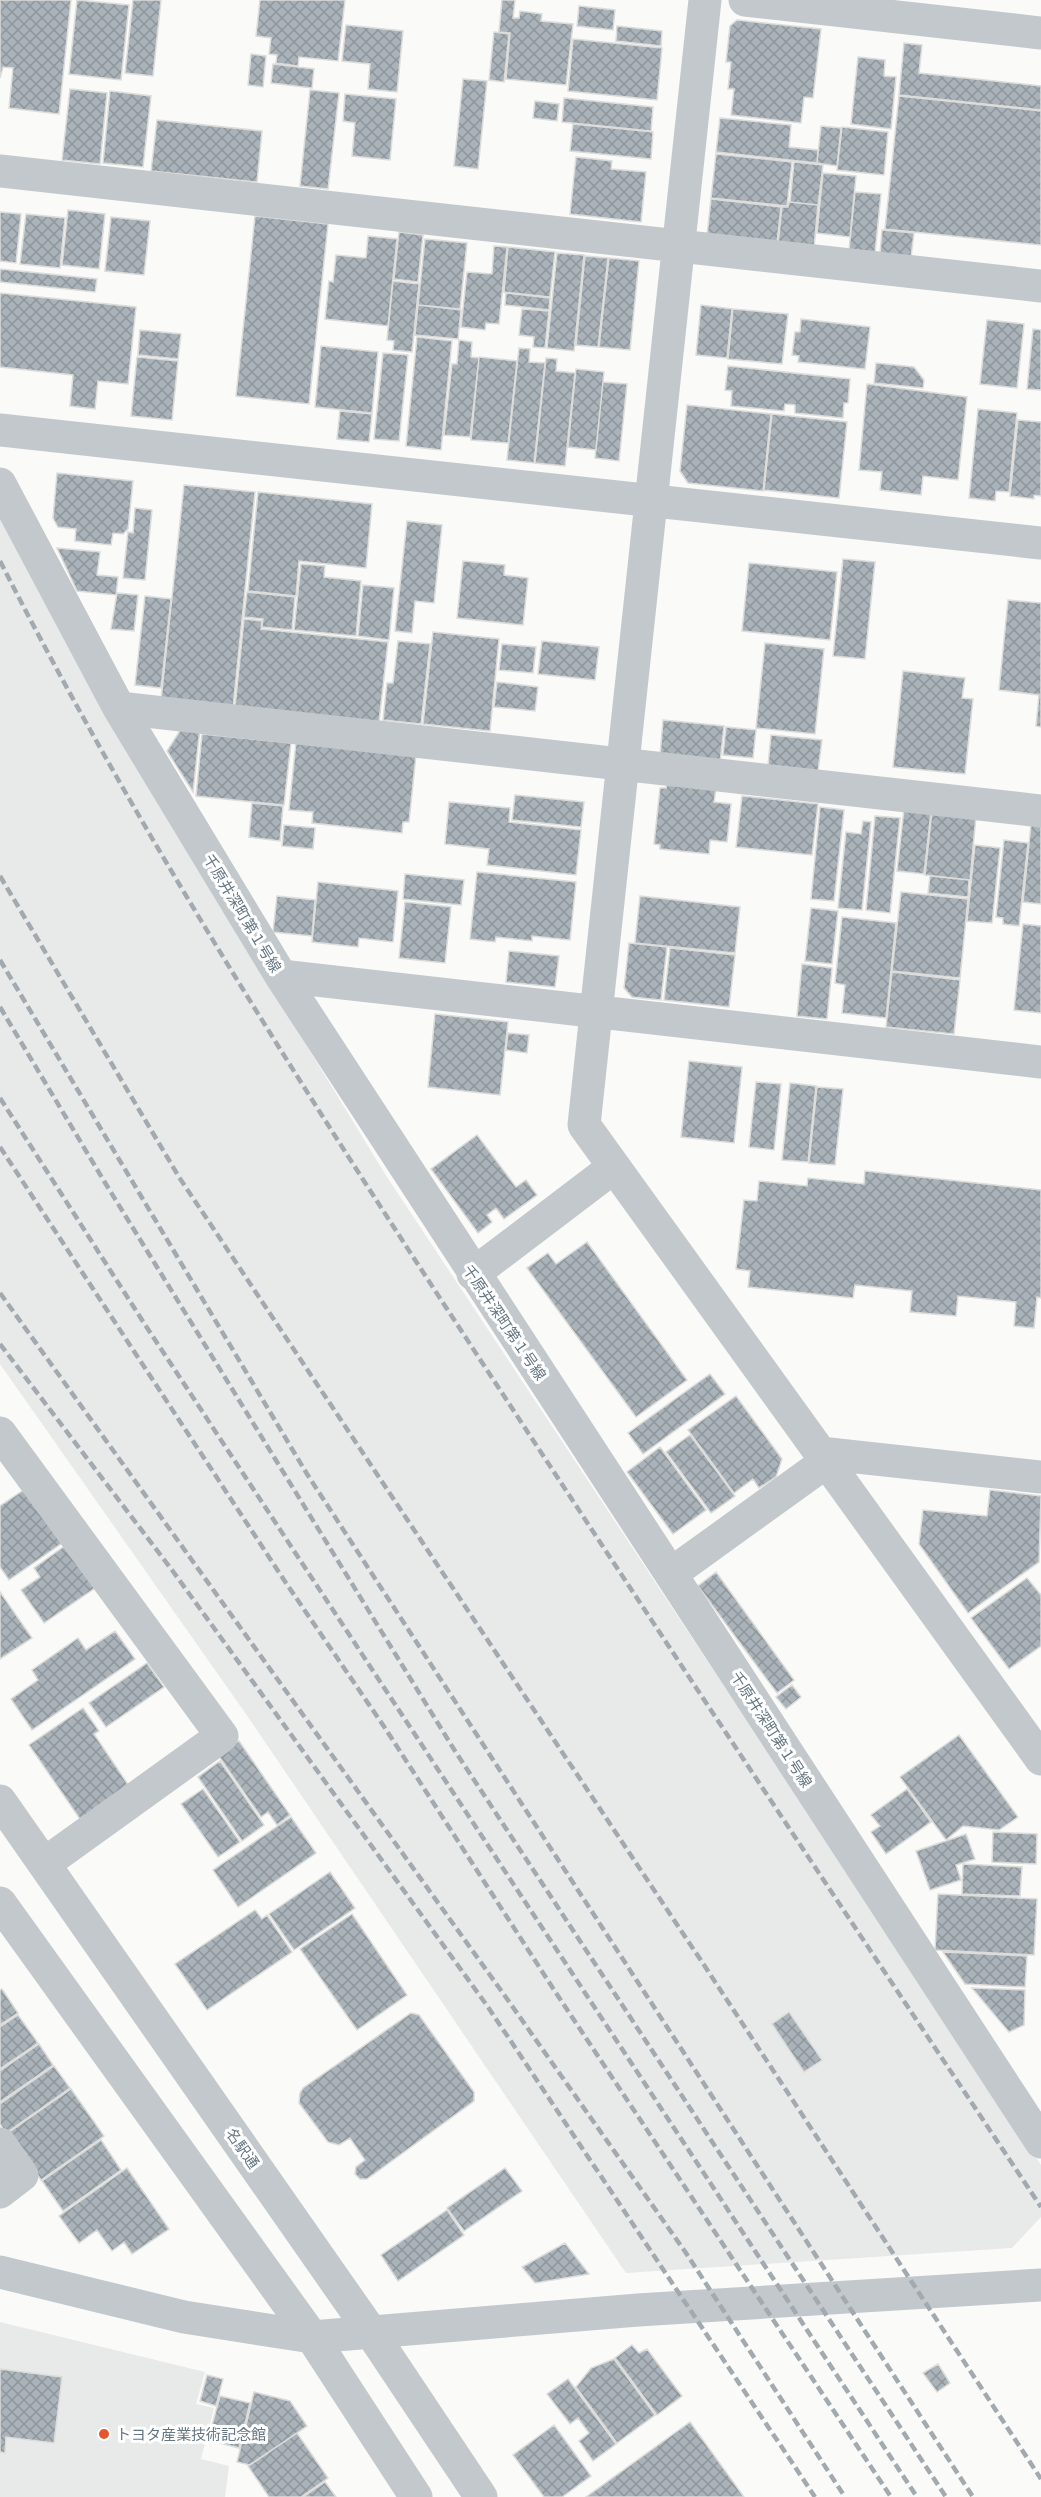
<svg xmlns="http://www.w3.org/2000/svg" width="1041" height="2497" viewBox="0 0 1041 2497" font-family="Commissioner,'Noto Sans JP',sans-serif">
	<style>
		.built { fill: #e8e9e9 }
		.building { fill: url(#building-cross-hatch); stroke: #dcdcda; stroke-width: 1.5 }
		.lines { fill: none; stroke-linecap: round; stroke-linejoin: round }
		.minor { stroke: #c3c8cc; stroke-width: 33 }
		.rail { stroke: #a2aab0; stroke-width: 4.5; stroke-dasharray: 9 4.5; stroke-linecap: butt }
		.poi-dot { fill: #e4572e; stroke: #fff; stroke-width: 2 }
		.labels { text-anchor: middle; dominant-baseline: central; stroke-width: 6; stroke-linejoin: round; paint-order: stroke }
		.street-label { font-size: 15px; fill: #657683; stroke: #fff }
		.poi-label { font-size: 15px; fill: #657683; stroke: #fff; text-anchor: start }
	</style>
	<defs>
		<pattern id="building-cross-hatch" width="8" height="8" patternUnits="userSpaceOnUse" patternTransform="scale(1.5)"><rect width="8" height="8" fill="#aab3b9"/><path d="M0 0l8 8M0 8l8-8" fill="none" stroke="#8e969c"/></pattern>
	</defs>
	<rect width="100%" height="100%" fill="#fafaf8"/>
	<!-- built -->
	<path class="built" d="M 0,513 L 105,716 L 387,1177 L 1041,2165 L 1041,2217 L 1012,2248 L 626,2273 L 248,1717 L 0,1364 Z
		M 0,2322 L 205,2372 L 196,2404 L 214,2408 L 201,2459 L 229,2466 L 225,2497 L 0,2497 Z"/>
	<!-- building -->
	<path class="building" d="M 0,0 L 71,0 L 59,114 L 9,108 L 13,68 L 3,67 L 0,78 Z
		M 77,0 L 129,5 L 121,80 L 69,74 Z
		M 133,0 L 161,0 L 153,76 L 125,73 Z
		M 260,0 L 345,0 L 338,61 L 299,57 L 298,66 L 276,63 L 277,55 L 269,54 L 271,38 L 256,36 Z
		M 502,0 L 515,0 L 513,18 L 519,18 L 520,11 L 542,14 L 541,21 L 573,24 L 566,85 L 506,79 L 510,33 L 499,32 Z
		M 579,6 L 615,10 L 613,30 L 577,26 Z
		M 737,20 L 821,29 L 813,98 L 804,97 L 801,123 L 731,115 L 734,89 L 728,89 L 731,62 L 726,62 L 730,26 Z
		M 346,25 L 403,31 L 397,92 L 368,89 L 370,64 L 342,61 Z
		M 617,26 L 662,31 L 661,46 L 616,41 Z
		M 494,32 L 509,34 L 504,82 L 489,80 Z
		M 573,39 L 662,48 L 657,100 L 568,91 Z
		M 904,43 L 922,45 L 919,73 L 1041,86 L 1041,110 L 899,95 Z
		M 251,54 L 266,56 L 263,87 L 248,85 Z
		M 858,57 L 885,60 L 884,76 L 896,77 L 891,129 L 851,124 Z
		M 273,64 L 314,69 L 312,88 L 271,83 Z
		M 463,79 L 487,81 L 478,169 L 454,166 Z
		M 70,89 L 107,93 L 100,164 L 62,160 Z
		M 310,90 L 339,93 L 328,189 L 300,186 Z
		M 110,91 L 151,96 L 143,167 L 103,163 Z
		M 345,94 L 396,99 L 390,160 L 352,156 L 355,123 L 343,121 Z
		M 899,96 L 1041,111 L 1041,245 L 885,229 Z
		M 564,98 L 653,107 L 651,131 L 562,122 Z
		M 535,101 L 559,104 L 557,121 L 533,118 Z
		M 720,118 L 791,125 L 789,147 L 818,150 L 817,163 L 716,152 Z
		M 157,120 L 262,131 L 257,182 L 151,171 Z
		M 573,124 L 653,132 L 651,159 L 570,151 Z
		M 821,126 L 841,128 L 837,166 L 817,163 Z
		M 842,127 L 888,132 L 884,175 L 837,170 Z
		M 716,154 L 792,162 L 787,206 L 711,198 Z
		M 576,157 L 612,161 L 611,169 L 646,172 L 641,222 L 570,214 Z
		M 794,162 L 823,165 L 818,205 L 790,202 Z
		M 823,173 L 856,176 L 850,237 L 817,233 Z
		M 855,192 L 881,194 L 875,253 L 849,250 Z
		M 711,199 L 781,207 L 777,243 L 707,236 Z
		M 789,202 L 818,205 L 814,248 L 778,244 L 782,207 L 788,207 Z
		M 68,210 L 105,214 L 99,269 L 62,265 Z
		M 0,212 L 21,214 L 16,263 L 0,261 Z
		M 26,214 L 65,218 L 60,268 L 20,264 Z
		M 255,216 L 328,224 L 309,404 L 236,396 Z
		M 111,217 L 150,221 L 144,275 L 105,271 Z
		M 882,230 L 914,233 L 911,257 L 880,254 Z
		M 399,232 L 423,235 L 418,282 L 394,279 Z
		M 368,236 L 397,239 L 388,326 L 325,319 L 329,281 L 333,282 L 336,255 L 366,258 Z
		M 425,239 L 467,243 L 460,309 L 418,305 Z
		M 494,246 L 507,247 L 499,324 L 486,323 L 485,330 L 461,327 L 467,272 L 492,274 Z
		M 508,247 L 555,252 L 550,297 L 504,292 Z
		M 557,253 L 584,255 L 574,351 L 547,348 Z
		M 585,256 L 608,258 L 598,347 L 576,345 Z
		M 609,258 L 639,261 L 630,350 L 599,347 Z
		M 0,269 L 97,279 L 95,292 L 0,282 Z
		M 393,281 L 419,284 L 412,352 L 393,350 L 394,341 L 387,340 Z
		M 0,293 L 136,307 L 128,384 L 98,381 L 95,409 L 70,406 L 73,375 L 0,367 Z
		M 506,293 L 550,298 L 549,310 L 505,305 Z
		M 418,305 L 461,310 L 458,339 L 415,335 Z
		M 701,305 L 732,309 L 727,358 L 696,355 Z
		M 522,309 L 549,311 L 545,348 L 533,347 L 534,337 L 519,335 Z
		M 733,309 L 788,314 L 782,364 L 728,359 Z
		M 801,319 L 870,327 L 865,369 L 798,362 L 799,356 L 792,355 L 795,332 L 800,332 Z
		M 987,320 L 1024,324 L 1017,388 L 980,384 Z
		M 1033,329 L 1041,330 L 1041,390 L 1027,389 Z
		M 140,330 L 181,334 L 178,359 L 138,355 Z
		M 417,337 L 452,341 L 441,450 L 406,446 Z
		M 459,340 L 472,342 L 471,357 L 479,358 L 470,437 L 444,435 L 452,364 L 457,364 Z
		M 321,346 L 378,352 L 372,413 L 315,407 Z
		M 519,348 L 530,349 L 529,362 L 545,363 L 534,463 L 507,460 Z
		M 383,353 L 408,355 L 399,441 L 374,439 Z
		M 137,357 L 178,361 L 172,420 L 131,416 Z
		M 479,357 L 517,361 L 508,443 L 471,440 Z
		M 546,358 L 557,359 L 556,371 L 575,373 L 565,466 L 535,463 Z
		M 876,363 L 914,367 L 924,380 L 923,388 L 874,383 Z
		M 728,366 L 850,379 L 848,403 L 844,403 L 843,418 L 795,413 L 795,405 L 785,404 L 784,411 L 731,406 L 732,391 L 725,390 Z
		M 576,369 L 604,372 L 596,450 L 568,447 Z
		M 603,382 L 627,384 L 619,461 L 595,458 Z
		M 867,384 L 967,397 L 958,480 L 923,476 L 921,495 L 880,490 L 882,472 L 859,470 Z
		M 687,405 L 771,414 L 763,491 L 688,483 L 680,471 Z
		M 978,409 L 1017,413 L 1009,492 L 996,491 L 995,501 L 969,498 Z
		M 340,411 L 372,414 L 369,442 L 337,439 Z
		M 772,414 L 847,422 L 839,498 L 764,490 Z
		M 1018,420 L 1041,422 L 1041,496 L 1034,495 L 1034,499 L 1010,496 Z
		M 57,473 L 133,481 L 128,529 L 123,534 L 113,533 L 111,545 L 75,541 L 76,529 L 58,527 L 53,518 Z
		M 184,485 L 255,492 L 233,708 L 161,700 Z
		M 258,492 L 372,504 L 366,568 L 299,561 L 296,596 L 248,591 Z
		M 135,508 L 152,510 L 145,580 L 123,578 L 128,532 L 133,533 Z
		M 407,521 L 442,525 L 434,603 L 415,601 L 412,633 L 395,631 Z
		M 57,548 L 100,552 L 97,575 L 118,577 L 116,595 L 77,591 Z
		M 843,559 L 875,562 L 865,659 L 833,656 Z
		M 463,561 L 505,565 L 504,575 L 528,578 L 523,625 L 457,618 Z
		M 749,563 L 837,572 L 830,640 L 742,631 Z
		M 301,564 L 325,566 L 324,577 L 361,581 L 356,636 L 294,630 Z
		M 363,585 L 394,588 L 389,640 L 358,636 Z
		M 247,592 L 295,597 L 292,630 L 262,627 L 263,619 L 244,617 Z
		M 117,593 L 138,595 L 134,631 L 111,629 Z
		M 145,596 L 171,599 L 161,688 L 135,685 Z
		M 1008,600 L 1041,603 L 1041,727 L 1036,726 L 1039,695 L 999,690 Z
		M 244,619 L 262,621 L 261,629 L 388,642 L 379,722 L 235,707 Z
		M 433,632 L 499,639 L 490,731 L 423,724 Z
		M 398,641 L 430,644 L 421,724 L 383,720 L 387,683 L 393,683 Z
		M 542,641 L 599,647 L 595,680 L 538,674 Z
		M 765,643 L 824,649 L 815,734 L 756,728 Z
		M 502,644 L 536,647 L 533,673 L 499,670 Z
		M 903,671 L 965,678 L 962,698 L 973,699 L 965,774 L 893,767 Z
		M 497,682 L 538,687 L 535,711 L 494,707 Z
		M 663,720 L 724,726 L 720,763 L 660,756 Z
		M 183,726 L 200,728 L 193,792 L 167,751 Z
		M 726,727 L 756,730 L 753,758 L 723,755 Z
		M 202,734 L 291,743 L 284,805 L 196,796 Z
		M 771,735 L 822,740 L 818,771 L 768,766 Z
		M 296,742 L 416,755 L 409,822 L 403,822 L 402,833 L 312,823 L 313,812 L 289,810 Z
		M 667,784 L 716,789 L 714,802 L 731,804 L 727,842 L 710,840 L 709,854 L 660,849 L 660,845 L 654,844 L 660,788 L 666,788 Z
		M 515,795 L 584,802 L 581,827 L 512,820 Z
		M 742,796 L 818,804 L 812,855 L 736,847 Z
		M 449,802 L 510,808 L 509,822 L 581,830 L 576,875 L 487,865 L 489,849 L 445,844 Z
		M 252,803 L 283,806 L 280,841 L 249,837 Z
		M 820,807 L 844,810 L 834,901 L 811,899 Z
		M 904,809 L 931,812 L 924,874 L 897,871 Z
		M 932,811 L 976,816 L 970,880 L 925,875 Z
		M 875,816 L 900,818 L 890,913 L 866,910 Z
		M 863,821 L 871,822 L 862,910 L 838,908 L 846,832 L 861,834 Z
		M 284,825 L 315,828 L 313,849 L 282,846 Z
		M 1031,825 L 1041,826 L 1041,904 L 1023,902 Z
		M 1004,840 L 1028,843 L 1019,926 L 1003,924 L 1003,918 L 996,917 Z
		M 975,845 L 1000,848 L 992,923 L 967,921 Z
		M 477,872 L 576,882 L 570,940 L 532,936 L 532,941 L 496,937 L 495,942 L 470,939 Z
		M 405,874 L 464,880 L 461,905 L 403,899 Z
		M 930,876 L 969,880 L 968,897 L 928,893 Z
		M 318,882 L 398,891 L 393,942 L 359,938 L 358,947 L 312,942 Z
		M 901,892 L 968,899 L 960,978 L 892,971 Z
		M 277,896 L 315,900 L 312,936 L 273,932 Z
		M 640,896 L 740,907 L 735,953 L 635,943 Z
		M 405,902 L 451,907 L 445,963 L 399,958 Z
		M 811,908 L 838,911 L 832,964 L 805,961 Z
		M 842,917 L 896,923 L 886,1018 L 842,1013 L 845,985 L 835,983 Z
		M 1023,924 L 1041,926 L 1041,1013 L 1014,1010 Z
		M 629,943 L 667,947 L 661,1000 L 632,997 L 624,988 Z
		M 670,948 L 735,955 L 729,1007 L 664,1000 Z
		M 509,951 L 559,956 L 555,987 L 506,982 Z
		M 802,964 L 832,968 L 827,1019 L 797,1016 Z
		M 892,972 L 960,980 L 954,1034 L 886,1027 Z
		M 435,1014 L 508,1022 L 500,1095 L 428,1087 Z
		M 508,1033 L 529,1035 L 527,1053 L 506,1050 Z
		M 689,1061 L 742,1067 L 734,1143 L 681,1137 Z
		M 756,1082 L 781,1084 L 774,1150 L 749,1147 Z
		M 790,1083 L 816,1086 L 808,1162 L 782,1160 Z
		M 817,1087 L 843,1089 L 835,1165 L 809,1163 Z
		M 477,1135 L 516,1187 L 526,1180 L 537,1195 L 504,1219 L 496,1208 L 487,1215 L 492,1222 L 478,1233 L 431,1169 Z
		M 865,1171 L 1041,1190 L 1041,1298 L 1037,1297 L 1034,1328 L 1014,1326 L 1016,1302 L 958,1296 L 956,1316 L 910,1312 L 912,1291 L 855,1285 L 853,1298 L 748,1287 L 750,1271 L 736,1269 L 744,1200 L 757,1201 L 759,1181 L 807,1186 L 808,1178 L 864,1184 Z
		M 587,1242 L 687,1380 L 636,1417 L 527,1268 L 548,1253 L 556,1264 Z
		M 710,1374 L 725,1394 L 643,1454 L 628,1433 Z
		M 736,1396 L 782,1459 L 776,1477 L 759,1488 L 753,1479 L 734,1493 L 688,1430 Z
		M 690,1435 L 735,1496 L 711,1513 L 666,1452 Z
		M 660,1447 L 706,1510 L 673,1534 L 627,1472 Z
		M 28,1487 L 65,1541 L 9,1580 L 0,1567 L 0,1506 Z
		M 990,1490 L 1041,1496 L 1039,1562 L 968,1613 L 919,1544 L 923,1510 L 987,1516 Z
		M 66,1545 L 98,1586 L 44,1623 L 21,1590 L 40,1577 L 34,1568 Z
		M 716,1572 L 794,1680 L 777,1693 L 698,1586 Z
		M 1027,1578 L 1041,1595 L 1041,1646 L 1009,1669 L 971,1618 Z
		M 0,1592 L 32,1638 L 0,1659 Z
		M 115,1631 L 135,1659 L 32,1730 L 11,1699 L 38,1680 L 32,1670 L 78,1638 L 86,1650 Z
		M 147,1663 L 164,1687 L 106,1727 L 89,1703 Z
		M 792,1685 L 801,1697 L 786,1709 L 776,1697 Z
		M 83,1708 L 99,1731 L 94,1734 L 129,1786 L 80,1819 L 29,1745 Z
		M 959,1735 L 1018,1817 L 999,1830 L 963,1826 L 946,1840 L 900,1777 Z
		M 239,1741 L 290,1815 L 277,1825 L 268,1812 L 261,1817 L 218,1755 Z
		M 220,1761 L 264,1825 L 242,1841 L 198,1777 Z
		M 203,1789 L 240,1842 L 218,1857 L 181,1804 Z
		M 907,1789 L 931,1822 L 886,1854 L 871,1832 L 880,1826 L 871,1815 Z
		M 291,1817 L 316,1853 L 238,1907 L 213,1870 Z
		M 993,1832 L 1037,1834 L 1036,1864 L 992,1862 Z
		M 966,1834 L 975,1859 L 956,1865 L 961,1880 L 930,1890 L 916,1851 Z
		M 963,1864 L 1022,1867 L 1020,1896 L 962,1894 Z
		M 330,1872 L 355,1908 L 294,1950 L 269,1914 Z
		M 938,1894 L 1037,1899 L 1034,1955 L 935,1950 Z
		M 255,1910 L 262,1919 L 267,1915 L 292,1952 L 207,2010 L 175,1964 Z
		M 352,1914 L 407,1995 L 357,2030 L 300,1949 Z
		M 943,1952 L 1027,1956 L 1025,1987 L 965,1984 Z
		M 972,1988 L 1025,1990 L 1024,2025 L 1009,2032 Z
		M 2,1989 L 18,2013 L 0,2025 L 0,1990 Z
		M 789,2012 L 822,2060 L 804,2072 L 772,2024 Z
		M 411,2013 L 419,2015 L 474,2092 L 474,2101 L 367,2179 L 360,2179 L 355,2174 L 356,2167 L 365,2160 L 350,2138 L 339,2145 L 328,2142 L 299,2103 L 300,2093 L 303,2088 Z
		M 18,2015 L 38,2043 L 0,2069 L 0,2027 Z
		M 39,2044 L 53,2065 L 0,2102 L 0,2071 Z
		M 54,2066 L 70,2088 L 6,2133 L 0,2124 L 0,2104 Z
		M 71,2089 L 104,2136 L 41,2180 L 8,2133 Z
		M 101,2140 L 121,2170 L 63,2211 L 42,2181 Z
		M 127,2168 L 169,2229 L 132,2254 L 124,2242 L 112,2251 L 97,2230 L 79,2243 L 59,2216 Z
		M 505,2168 L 522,2191 L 464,2231 L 447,2208 Z
		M 447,2210 L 464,2235 L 398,2281 L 381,2255 Z
		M 565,2243 L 589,2274 L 535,2283 L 522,2267 Z
		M 632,2345 L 639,2353 L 647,2349 L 682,2396 L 657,2415 L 615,2358 Z
		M 614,2359 L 655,2415 L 617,2443 L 576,2387 L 591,2368 Z
		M 938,2364 L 950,2383 L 937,2392 L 923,2373 Z
		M 0,2369 L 62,2377 L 54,2443 L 6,2437 L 5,2453 L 0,2452 Z
		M 207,2375 L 223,2379 L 216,2406 L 200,2401 Z
		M 568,2379 L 616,2444 L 593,2461 L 579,2441 L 589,2433 L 578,2418 L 570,2424 L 547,2394 Z
		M 254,2392 L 290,2401 L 307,2426 L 250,2465 L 237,2462 Z
		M 220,2396 L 250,2403 L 239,2448 L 208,2440 Z
		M 690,2422 L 744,2497 L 586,2497 Z
		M 554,2425 L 591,2476 L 562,2497 L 544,2497 L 513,2455 Z
		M 297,2433 L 328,2478 L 301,2497 L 269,2497 L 248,2466 Z
		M 325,2482 L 336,2497 L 303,2497 Z"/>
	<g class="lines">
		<!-- minor -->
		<path class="minor" d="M 705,0 L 584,1125 L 1041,1759
			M 745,0 L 1041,33
			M 0,171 L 1041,286
			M 0,430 L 1041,543
			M 0,484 L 119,708 L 281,976 L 1041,2142
			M 119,708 L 1041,811
			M 281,976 L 1041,1062
			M 473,1274 L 614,1167
			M 0,1433 L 222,1736 L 44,1864
			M 820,1453 L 1041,1477
			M 672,1573 L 826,1462
			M 0,1801 L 371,2332 L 481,2497
			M 0,1903 L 312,2337 L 416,2497
			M 0,2144 L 22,2175 L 0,2192
			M 0,2272 L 184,2317 L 312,2337 L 638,2310 L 1041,2285"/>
		<!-- rail -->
		<path class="rail" d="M 0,561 C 148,852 327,1126 506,1399 C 683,1669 862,1938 1041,2207
			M 0,876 L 179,1177 L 706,1968 L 1041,2479
			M 0,960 L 307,1474 L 973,2497
			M 0,1007 L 104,1181 L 455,1751 L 946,2497
			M 0,1098 L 142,1320 L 917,2497
			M 0,1147 L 286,1583 L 385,1728 L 556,1993 L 891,2497
			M 0,1293 L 505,1996 L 686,2253 L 845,2497
			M 0,1344 L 172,1570 L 488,2007 L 815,2497"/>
	</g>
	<!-- markers -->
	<circle class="poi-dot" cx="104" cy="2434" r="6"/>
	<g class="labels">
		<!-- street labels -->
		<g class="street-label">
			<text transform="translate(243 913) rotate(59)">千原井深町第１号線</text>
			<text transform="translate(505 1322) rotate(56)">千原井深町第１号線</text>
			<text transform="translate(772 1729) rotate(57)">千原井深町第１号線</text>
			<text transform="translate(243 2148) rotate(55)">名駅通</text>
		</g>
		<!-- poi labels -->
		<g class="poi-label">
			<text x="116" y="2434">トヨタ産業技術記念館</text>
		</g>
	</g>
</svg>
